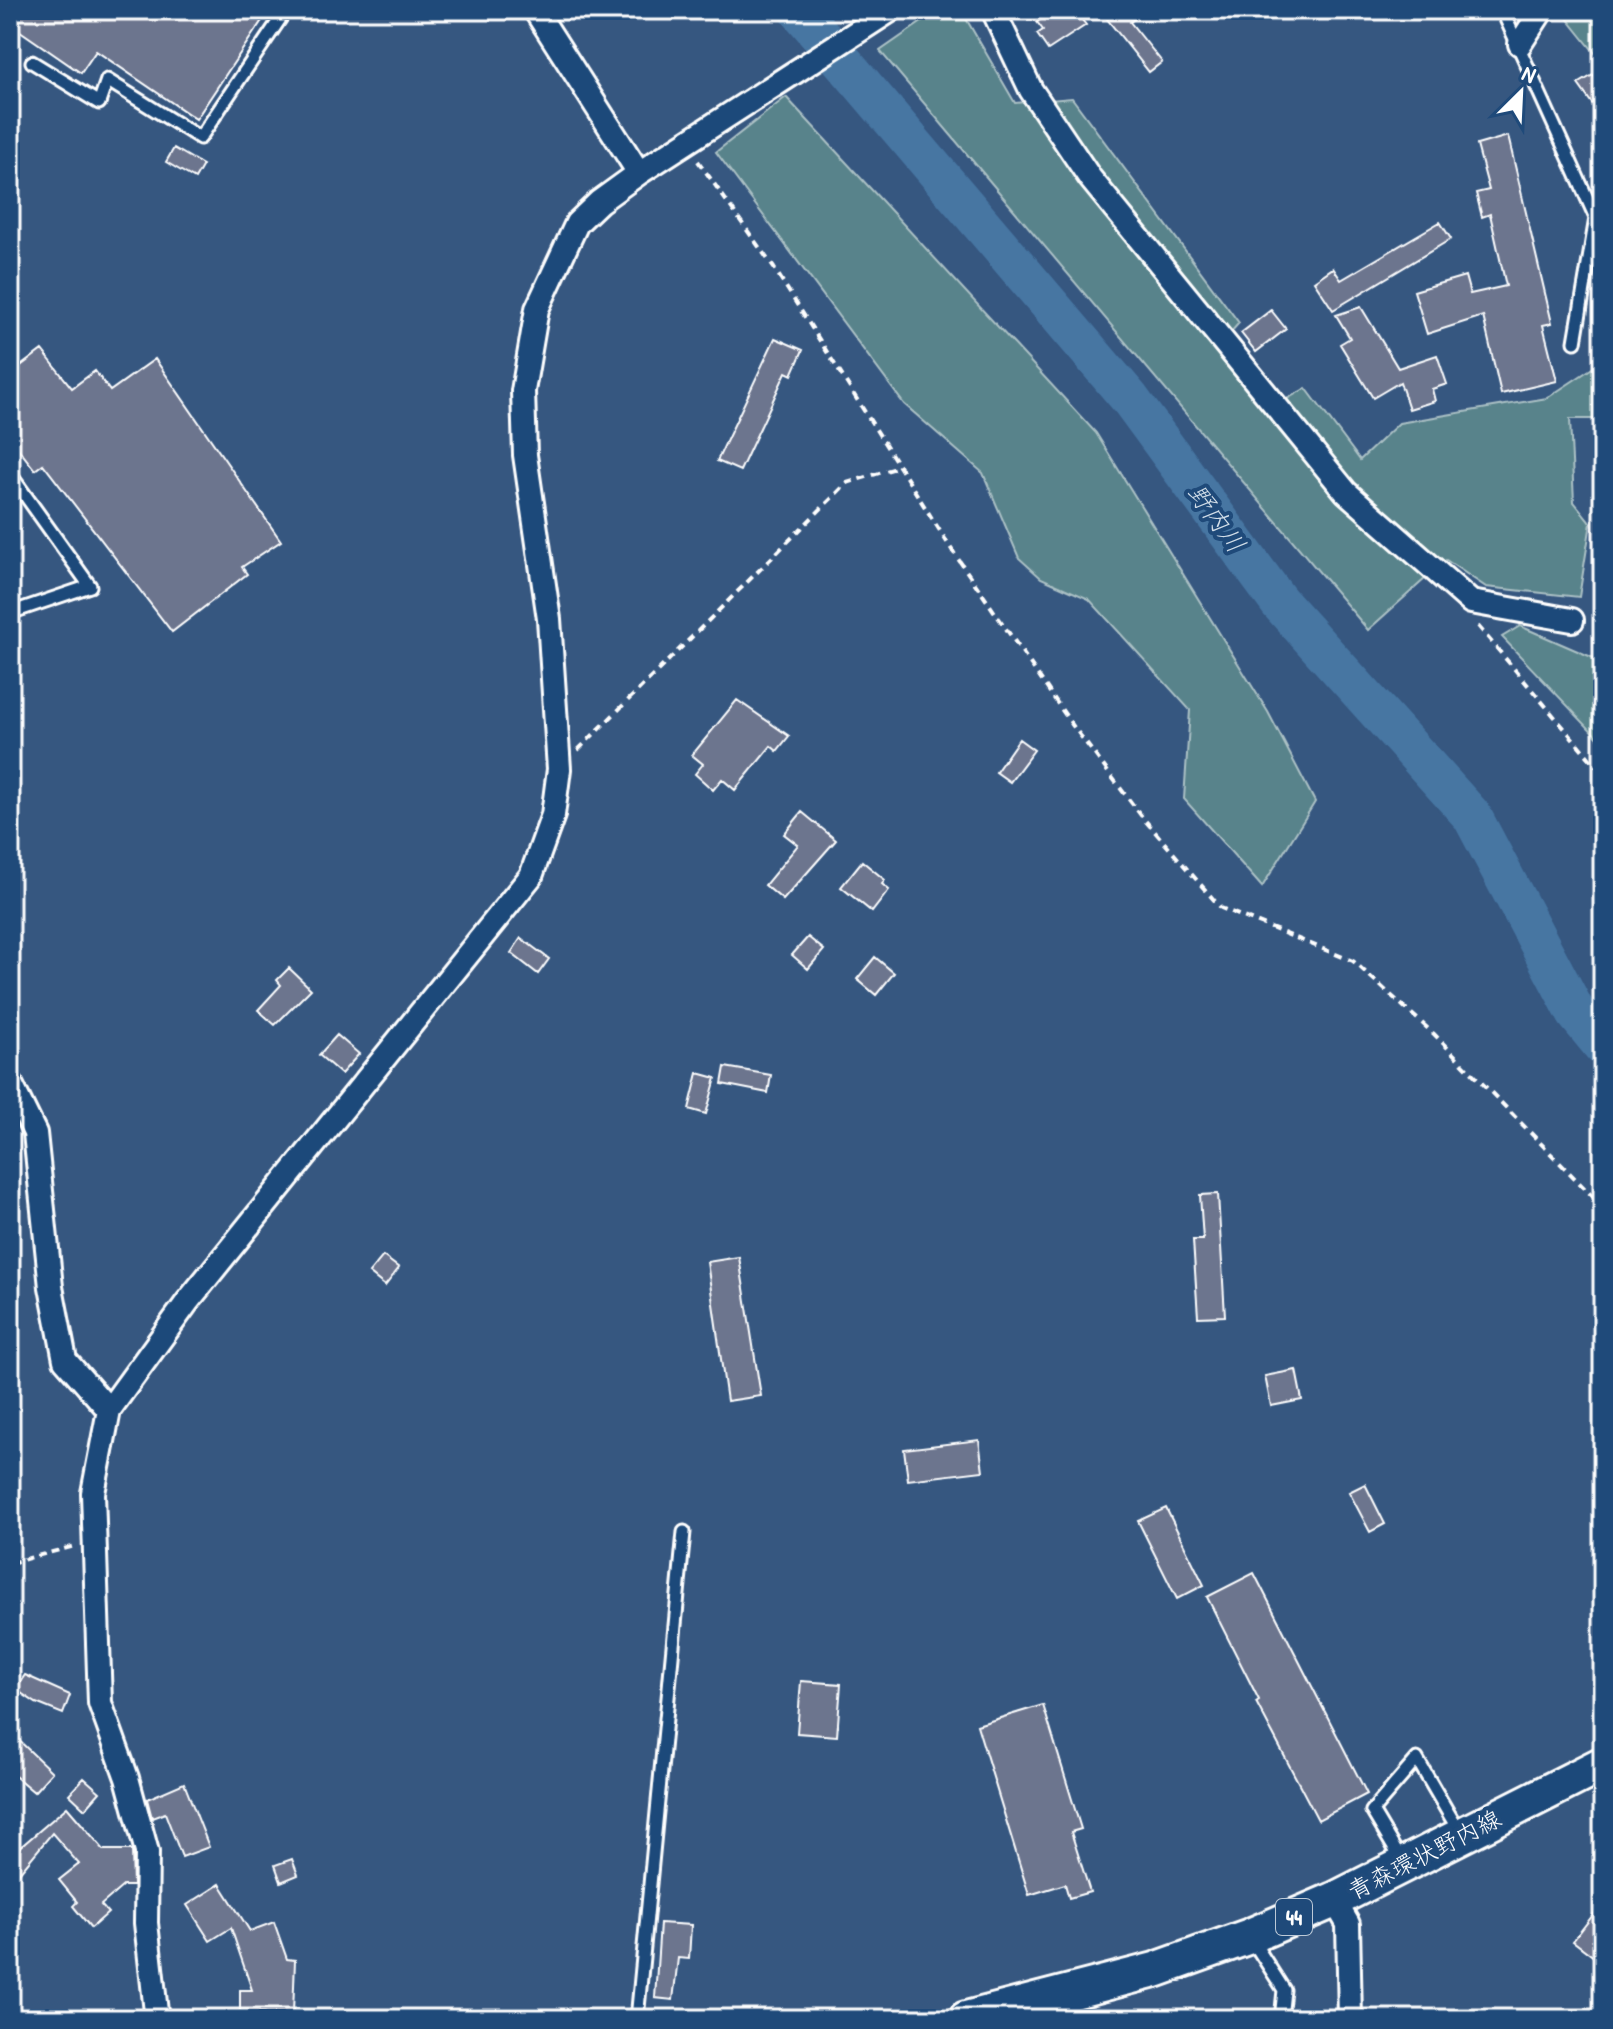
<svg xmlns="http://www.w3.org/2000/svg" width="1613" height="2029" viewBox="0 0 1613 2029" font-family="'Patrick Hand','Klee One',sans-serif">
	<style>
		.green { fill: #58838b; stroke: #acc1c5; stroke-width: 2 }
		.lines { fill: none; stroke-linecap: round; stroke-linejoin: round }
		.river { stroke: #4676a2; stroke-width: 40 }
		.building { fill: #6c748e; stroke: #fff; stroke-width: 2 }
		.service-casing { stroke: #fff; stroke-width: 17 }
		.minor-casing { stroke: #fff; stroke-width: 28 }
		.primary-casing { stroke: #fff; stroke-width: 40 }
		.path { stroke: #fff; stroke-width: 4; stroke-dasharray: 8 6; stroke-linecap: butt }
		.service { stroke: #1f4a7a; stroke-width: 11 }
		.minor { stroke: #1f4a7a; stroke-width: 22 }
		.primary { stroke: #1f4a7a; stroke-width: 34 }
		.labels { text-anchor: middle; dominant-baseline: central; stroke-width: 8; stroke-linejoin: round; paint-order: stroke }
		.shield { fill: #1f4a7a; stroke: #bcc9d7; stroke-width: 2 }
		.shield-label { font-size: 22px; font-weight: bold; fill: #fff }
		.street-label { font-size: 24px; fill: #fff; stroke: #1f4a7a }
		.water-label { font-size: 26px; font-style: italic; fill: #d1dde8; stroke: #1f4a7a }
	</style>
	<rect width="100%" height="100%" fill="#365780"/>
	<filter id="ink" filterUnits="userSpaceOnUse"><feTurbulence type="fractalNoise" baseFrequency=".0125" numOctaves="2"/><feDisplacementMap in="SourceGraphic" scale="16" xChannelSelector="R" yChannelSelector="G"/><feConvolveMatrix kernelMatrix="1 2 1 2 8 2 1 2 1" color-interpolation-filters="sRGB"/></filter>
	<g filter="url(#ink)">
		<!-- green -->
		<path class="green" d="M 939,10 L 961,10 L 1015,103 L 1072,98 L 1239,323 L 1230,333 L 1287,399 L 1306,388 L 1360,460 L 1399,423 L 1547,398 L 1603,361 L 1603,419 L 1570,419 L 1574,502 L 1591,523 L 1579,597 L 1486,587 L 1446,560 L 1368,630 L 880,51 Z
			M 1564,10 L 1603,10 L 1603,63 L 1563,13 Z
			M 786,97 L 1096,433 L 1268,712 L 1315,802 L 1262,887 L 1184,799 L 1190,710 L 1089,599 L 1041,578 L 1019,558 L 983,473 L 904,404 L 716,152 Z
			M 1520,626 L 1603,662 L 1603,743 L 1502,637 Z"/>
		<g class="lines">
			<!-- river -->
			<path class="river" d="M 799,10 L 1130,399 L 1279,602 L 1472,816 L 1576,1013 L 1603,1046"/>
		</g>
		<!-- building -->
		<path class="building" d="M 18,10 L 269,10 L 196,119 L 96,51 L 81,73 L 10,24 Z
			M 1054,10 L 1074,10 L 1086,25 L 1048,50 L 1037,34 L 1043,30 L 1037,22 Z
			M 1100,10 L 1146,10 L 1130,22 L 1162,62 L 1149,72 Z
			M 1593,75 L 1603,89 L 1603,119 L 1578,84 Z
			M 1508,136 L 1552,323 L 1543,325 L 1557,381 L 1501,394 L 1483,316 L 1427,334 L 1414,291 L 1465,276 L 1470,294 L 1506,286 L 1490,214 L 1482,217 L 1476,193 L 1489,190 L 1477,145 Z
			M 174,148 L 203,165 L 195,179 L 166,162 Z
			M 1440,222 L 1451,239 L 1333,310 L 1314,281 L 1333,268 L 1341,280 Z
			M 1361,307 L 1398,368 L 1437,355 L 1447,384 L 1432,389 L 1435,401 L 1409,409 L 1400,382 L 1373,398 L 1340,344 L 1350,338 L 1336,315 Z
			M 1271,310 L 1286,329 L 1256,352 L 1241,333 Z
			M 775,338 L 803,350 L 792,375 L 786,372 L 740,471 L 717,461 Z
			M 42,350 L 72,388 L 95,371 L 110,391 L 155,359 L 281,541 L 242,567 L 247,574 L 172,632 L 43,464 L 35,470 L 10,438 L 10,374 Z
			M 737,700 L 789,736 L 777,751 L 771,746 L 735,790 L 722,779 L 713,790 L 695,774 L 703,764 L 692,755 Z
			M 1019,739 L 1034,750 L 1010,782 L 996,772 Z
			M 802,812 L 836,840 L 783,900 L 765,885 L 798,845 L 784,834 Z
			M 862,861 L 885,880 L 882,884 L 889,890 L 872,912 L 841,887 Z
			M 808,937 L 824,950 L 808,969 L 792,955 Z
			M 521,938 L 549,959 L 538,974 L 511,953 Z
			M 875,957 L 894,973 L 876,995 L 857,979 Z
			M 289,968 L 311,989 L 275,1025 L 258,1010 L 281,985 L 277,980 Z
			M 337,1035 L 359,1054 L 341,1074 L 319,1055 Z
			M 725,1067 L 771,1075 L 768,1093 L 722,1084 Z
			M 698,1073 L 716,1078 L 706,1114 L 689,1109 Z
			M 1218,1194 L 1225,1316 L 1198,1317 L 1193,1240 L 1203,1240 L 1200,1195 Z
			M 383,1256 L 399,1268 L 385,1286 L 369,1273 Z
			M 739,1257 L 761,1396 L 727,1401 L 707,1262 Z
			M 1296,1370 L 1302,1400 L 1271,1406 L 1265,1376 Z
			M 979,1440 L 983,1471 L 908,1480 L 904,1449 Z
			M 1365,1484 L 1385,1524 L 1370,1532 L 1349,1492 Z
			M 1166,1508 L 1204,1585 L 1177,1599 L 1138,1521 Z
			M 1254,1573 L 1367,1794 L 1318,1820 L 1256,1702 L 1259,1700 L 1207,1597 Z
			M 25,1675 L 70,1695 L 63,1714 L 36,1703 L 15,1689 Z
			M 801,1681 L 841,1684 L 837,1736 L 797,1733 Z
			M 1043,1705 L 1081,1829 L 1071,1832 L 1090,1892 L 1069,1898 L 1065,1884 L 1029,1895 L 977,1725 Z
			M 10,1732 L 52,1772 L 34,1792 L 10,1772 Z
			M 84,1778 L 100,1792 L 85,1809 L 69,1794 Z
			M 184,1783 L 209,1847 L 182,1857 L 165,1813 L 152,1818 L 147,1799 Z
			M 67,1807 L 104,1850 L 132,1850 L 133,1886 L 123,1886 L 101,1905 L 108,1913 L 91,1928 L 73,1906 L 77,1902 L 59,1880 L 79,1864 L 52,1833 L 10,1884 L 10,1856 Z
			M 292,1859 L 298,1875 L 281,1882 L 275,1865 Z
			M 220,1884 L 250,1931 L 274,1922 L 287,1959 L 295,1960 L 293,2013 L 240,2012 L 240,1990 L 252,1990 L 231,1928 L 210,1941 L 187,1905 Z
			M 1603,1902 L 1603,1964 L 1573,1941 Z
			M 660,1923 L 691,1925 L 689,1959 L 678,1958 L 673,2000 L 655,1998 Z"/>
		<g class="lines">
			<defs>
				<path id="service" d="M 1502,10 L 1596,218 L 1575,342
					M 32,62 L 99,103 L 107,80 L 200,138 L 286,10
					M 10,474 L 90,586 L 10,613
					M 1403,1863 L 1372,1811 L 1417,1759 L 1460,1833
					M 1252,1940 L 1284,1990 L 1281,2019
					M 637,2019 L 684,1532"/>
				<path id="minor" d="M 535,10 L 639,173
					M 993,10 L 1031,90 L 1090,178 L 1346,492 L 1471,602 L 1572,620
					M 1520,44 L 1542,10
					M 10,1082 L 35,1133 L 51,1287 L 65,1360 L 109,1410
					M 1334,1900 L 1348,1924 L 1350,2019
					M 160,2019 L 156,2012 L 146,1923 L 147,1852 L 127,1778 L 100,1703 L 93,1493 L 109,1410 L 188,1301 L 531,876 L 553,815 L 559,769 L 549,619 L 525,455 L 523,391 L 537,309 L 577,223 L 599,202 L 639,173 L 891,10"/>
				<path id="primary" d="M 966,2019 L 1155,1970 L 1250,1936 L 1334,1900 L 1603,1764"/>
			</defs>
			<!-- service casing -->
			<use href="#service" class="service-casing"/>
			<!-- minor casing -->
			<use href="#minor" class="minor-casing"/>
			<!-- primary casing -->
			<use href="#primary" class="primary-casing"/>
			<!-- path -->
			<path class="path" d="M 698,161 L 774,268 L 952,550 L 1073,726 L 1143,818 L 1221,908 L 1353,961 L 1434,1034 L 1603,1207
				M 1478,626 L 1603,774
				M 578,750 L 847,483 L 899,467
				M 10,1563 L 75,1546"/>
			<!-- service -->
			<use href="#service" class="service"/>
			<!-- minor -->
			<use href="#minor" class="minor"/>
			<!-- primary -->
			<use href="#primary" class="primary"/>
		</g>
	</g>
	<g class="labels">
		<!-- shield labels -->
		<rect class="shield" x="1276" y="1899" width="36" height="36" rx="6"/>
		<g class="shield-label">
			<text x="1294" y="1917">44</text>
		</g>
		<!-- street labels -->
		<g class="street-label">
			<text transform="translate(1424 1854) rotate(-27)">青森環状野内線</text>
		</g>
		<!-- water labels -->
		<g class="water-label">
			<text transform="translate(1217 518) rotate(54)">野内川</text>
		</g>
	</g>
	<!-- margin -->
	<rect width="1613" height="2029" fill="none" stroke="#1f4a7a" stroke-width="40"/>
	<rect x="20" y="20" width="1573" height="1989" fill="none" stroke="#fff" stroke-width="3" filter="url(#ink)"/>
	<!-- north arrow -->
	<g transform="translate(1521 92) rotate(24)" stroke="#1f4a7a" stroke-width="6" paint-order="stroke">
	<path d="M0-6L14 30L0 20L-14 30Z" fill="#ffffff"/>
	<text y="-12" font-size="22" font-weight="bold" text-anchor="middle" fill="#ffffff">N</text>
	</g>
</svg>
